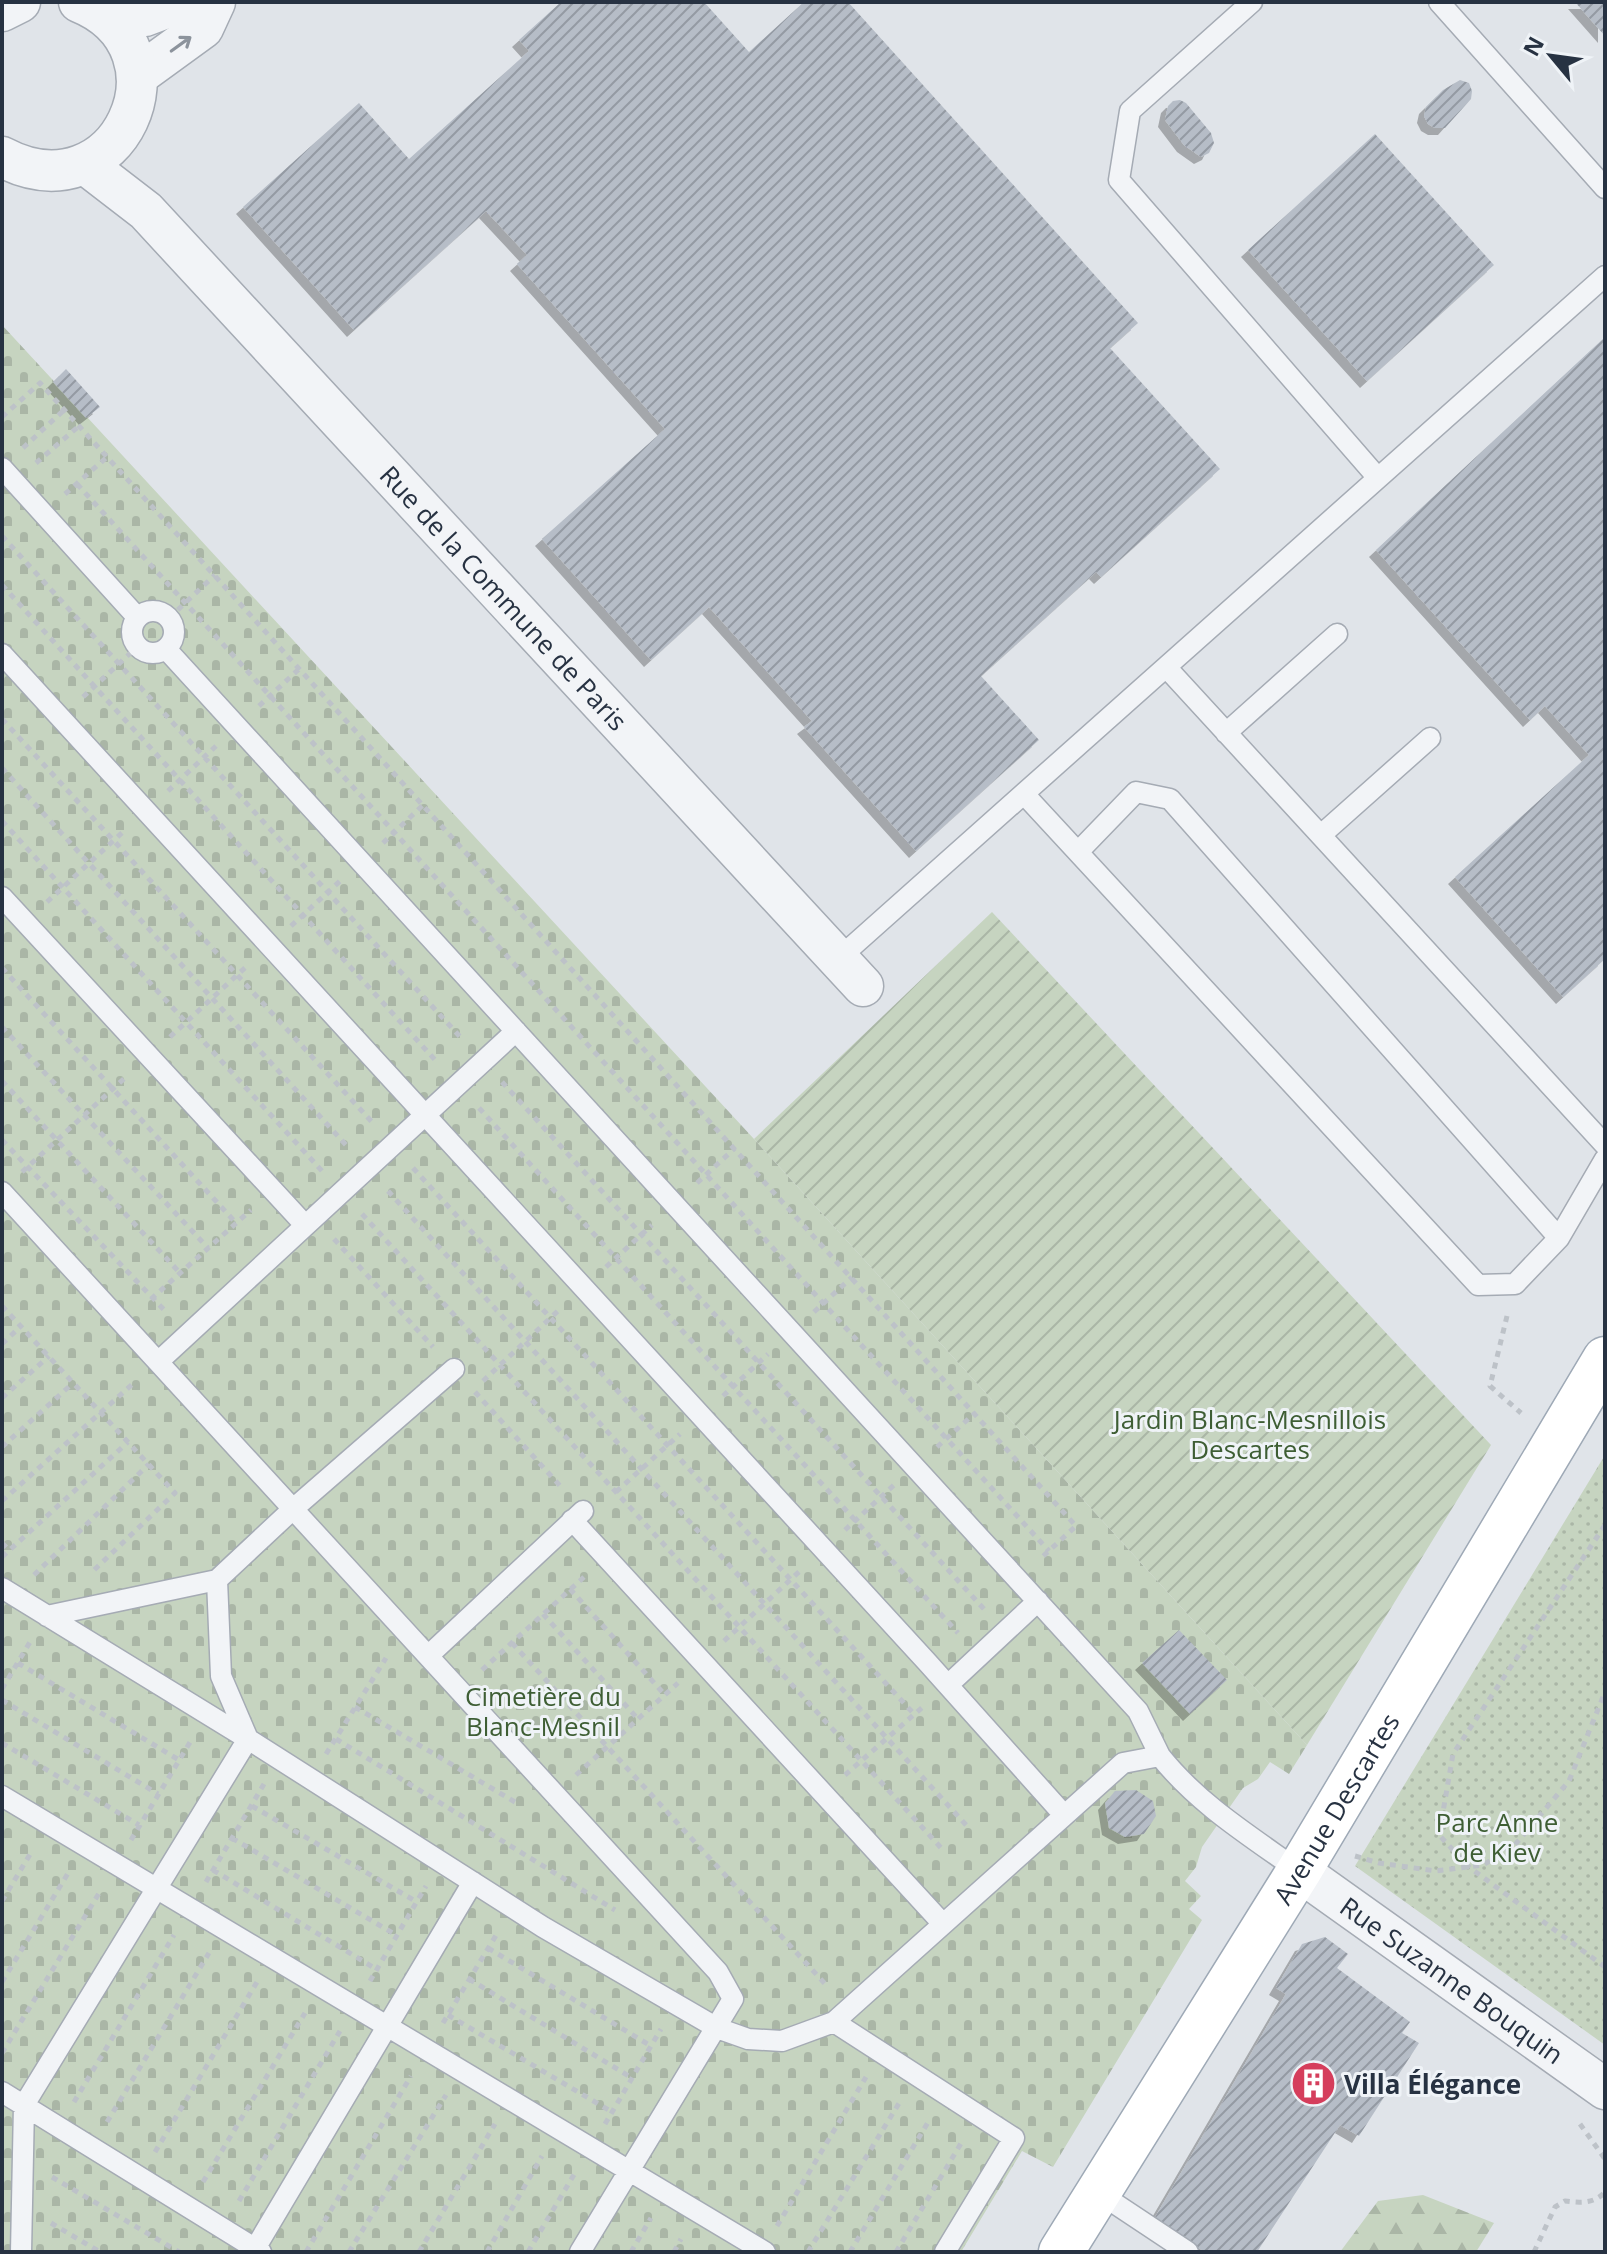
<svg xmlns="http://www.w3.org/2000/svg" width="1607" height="2254" viewBox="0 0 1607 2254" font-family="'Open Sans',sans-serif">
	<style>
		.forest { fill: url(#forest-firs) }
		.cemetery { fill: url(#cemetery-stones) }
		.park { fill: url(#park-dots) }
		.garden { fill: url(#garden-furrows) }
		.building { fill: url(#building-hatch); filter: url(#shadow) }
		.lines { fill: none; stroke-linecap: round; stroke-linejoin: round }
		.service-casing { stroke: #a5abb4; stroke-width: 23 }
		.minor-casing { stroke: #a5abb4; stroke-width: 43 }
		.primary-casing { stroke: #9ea9b6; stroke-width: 47 }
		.path { stroke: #bdc2c8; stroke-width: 5; stroke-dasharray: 6 6; stroke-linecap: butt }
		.service { stroke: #f2f4f7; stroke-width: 20 }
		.minor { stroke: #f2f4f7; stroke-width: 40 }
		.primary { stroke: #fff; stroke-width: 44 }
		.oneway { stroke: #8c939c }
		.labels { text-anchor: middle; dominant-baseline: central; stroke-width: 6; stroke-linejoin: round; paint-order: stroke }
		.street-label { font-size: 26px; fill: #273242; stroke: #eff3f7 }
		.park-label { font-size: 26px; fill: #3e5e34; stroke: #eff3f7 }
		.poi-label { font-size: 26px; font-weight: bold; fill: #273242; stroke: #eff3f7; text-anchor: start }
	</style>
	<defs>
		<pattern id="forest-firs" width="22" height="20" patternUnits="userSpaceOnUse" patternTransform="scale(2)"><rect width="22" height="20" fill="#c6d4c0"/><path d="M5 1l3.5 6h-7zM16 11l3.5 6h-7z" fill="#aab6a6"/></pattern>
		<pattern id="cemetery-stones" width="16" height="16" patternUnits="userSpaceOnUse" patternTransform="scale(2)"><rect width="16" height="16" fill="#c6d4c0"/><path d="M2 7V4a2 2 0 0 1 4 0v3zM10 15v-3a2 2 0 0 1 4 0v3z" fill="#aab6a6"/></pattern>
		<pattern id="park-dots" width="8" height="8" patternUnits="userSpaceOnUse" patternTransform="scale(2)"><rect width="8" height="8" fill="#c6d4c0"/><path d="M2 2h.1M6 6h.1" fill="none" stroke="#aab6a6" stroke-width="1.8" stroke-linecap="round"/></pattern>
		<pattern id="garden-furrows" width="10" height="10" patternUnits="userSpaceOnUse" patternTransform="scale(2)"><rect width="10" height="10" fill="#c6d4c0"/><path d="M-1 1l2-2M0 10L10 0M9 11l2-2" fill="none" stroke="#aab6a6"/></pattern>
		<pattern id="building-hatch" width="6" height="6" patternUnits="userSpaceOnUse" patternTransform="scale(2)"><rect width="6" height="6" fill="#b6bdc7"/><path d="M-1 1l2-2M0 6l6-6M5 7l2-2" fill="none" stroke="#949aa3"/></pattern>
		<filter id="shadow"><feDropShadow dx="-7" dy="7" stdDeviation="0" flood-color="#0004"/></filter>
	</defs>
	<rect width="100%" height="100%" fill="#e0e4e9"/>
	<!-- forest -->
	<path class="forest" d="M 1423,2195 L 1494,2223 L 1476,2252 L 1340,2252 L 1378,2201 Z"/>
	<!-- cemetery -->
	<path class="cemetery" d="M 2,325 L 754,1139 L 1307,1745 L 1289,1774 L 1270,1762 L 1258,1779 L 1243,1788 L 1202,1847 L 1196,1867 L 1185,1881 L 1201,1896 L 1189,1909 L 1202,1920 L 1053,2167 L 1022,2151 L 961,2252 L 2,2252 Z"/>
	<!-- park -->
	<path class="park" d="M 1605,1455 L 1605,2045 L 1355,1866 Z"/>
	<!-- garden -->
	<path class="garden" d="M 992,912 L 1491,1445 L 1307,1745 L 754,1139 Z"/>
	<!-- building -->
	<path class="building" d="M 561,2 L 704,2 L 749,52 L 804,2 L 848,2 L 1138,323 L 1110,348 L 1220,469 L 1101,577 L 1096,572 L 981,676 L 1039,740 L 916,851 L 804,727 L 812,721 L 709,607 L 651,660 L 542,539 L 665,429 L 517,264 L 527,255 L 486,211 L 354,330 L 243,207 L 359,103 L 409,159 L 529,51 L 519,40 Z
		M 1575,2 L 1605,2 L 1605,36 Z
		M 1460,80 L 1469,83 L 1472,91 L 1471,99 L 1445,128 L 1435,128 L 1428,124 L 1424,116 L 1426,107 L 1443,90 Z
		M 1180,100 L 1186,103 L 1211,133 L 1214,143 L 1209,153 L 1201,157 L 1184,145 L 1165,120 L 1168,106 L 1173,101 Z
		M 1375,134 L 1494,265 L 1367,381 L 1248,250 Z
		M 1605,337 L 1605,959 L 1563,997 L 1455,877 L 1589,755 L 1545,706 L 1530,720 L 1376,550 Z
		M 66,369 L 100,407 L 86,418 L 53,382 Z
		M 1179,1630 L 1227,1680 L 1190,1714 L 1142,1663 Z
		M 1136,1790 L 1153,1801 L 1156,1816 L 1144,1834 L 1125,1837 L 1109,1828 L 1105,1803 L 1115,1791 Z
		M 1325,1937 L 1348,1954 L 1337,1968 L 1410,2022 L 1402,2033 L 1419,2043 L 1359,2136 L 1340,2125 L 1257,2252 L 1205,2252 L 1154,2219 L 1286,1994 L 1276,1988 L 1302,1944 Z"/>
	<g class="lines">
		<defs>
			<path id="service" d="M 1252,2 L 1130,111 L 1119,180 L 1378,478
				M 1439,2 L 1605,188
				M 2,468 L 137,617
				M132 632a21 21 0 1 1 42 0a21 21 0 1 1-42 0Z
				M 167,650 L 1138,1711 L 1160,1756
				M 2,654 L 927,1662 L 1064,1815
				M 1166,667 L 1605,1145
				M 1226,733 L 1337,634
				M 1024,794 L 1478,1285 L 1515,1284 L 1559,1238 L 1605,1159
				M 1321,835 L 1430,738
				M 1078,852 L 1136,792 L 1170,799 L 1559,1238
				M 2,897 L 305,1225
				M 838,959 L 1605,276
				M 2,1192 L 718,1972 L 733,1999 L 580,2252
				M 158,1362 L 516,1031
				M 572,1520 L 943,1924
				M 2,1588 L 248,1739 L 543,1927 L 717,2028 L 748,2039 L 782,2041 L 834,2022 L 1123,1763 L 1160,1756 C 1198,1804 1250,1836 1299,1871
				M 47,1616 L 217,1580 L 293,1509 L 454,1369
				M 428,1656 L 583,1511
				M 948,1685 L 1038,1601
				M 2,1796 L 765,2252
				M 834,2022 L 1014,2138 L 945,2252
				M 2,2092 L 261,2252
				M 1099,2193 L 1188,2252
				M 21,2252 L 24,2105 L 248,1739 L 221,1676 L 217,1580
				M 253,2252 L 473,1882"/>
			<g id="minor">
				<path d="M 2,11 L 20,2"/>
				<path d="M 111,21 L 145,16 L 182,2"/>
				<path d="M 137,76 L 203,28 L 215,2"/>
				<path d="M 2,157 C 119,219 195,49 79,2"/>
				<path id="s1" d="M 85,164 L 146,211 L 863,986"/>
				<path id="s2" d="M 1299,1871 L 1605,2089"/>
			</g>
			<g id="primary">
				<path id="s3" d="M 1061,2252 L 1299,1871 L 1605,1359"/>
			</g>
		</defs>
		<!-- service casing -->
		<use href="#service" class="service-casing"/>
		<!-- minor casing -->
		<use href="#minor" class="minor-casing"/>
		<!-- primary casing -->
		<use href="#primary" class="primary-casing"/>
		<!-- path -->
		<path class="path" d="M 2,417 L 40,383 L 1076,1526 L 1040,1559
			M 23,448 L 64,410
			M 36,463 L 79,426
			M 77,484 L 1049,1551
			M 65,494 L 107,457
			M 2,536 L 463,1040
			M 2,585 L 437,1062
			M 169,618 L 215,575
			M 83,697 L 137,647
			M 259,706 L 299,669
			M 2,719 L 372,1122
			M 2,768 L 346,1145
			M 168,791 L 216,746
			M 2,821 L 322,1171
			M 383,843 L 423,805
			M 47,902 L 125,830
			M 291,926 L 340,881
			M 2,968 L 236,1223
			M 2,1027 L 208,1248
			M 170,1037 L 248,965
			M 2,1081 L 180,1273
			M 502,1082 L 984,1609
			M 479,1108 L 958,1633
			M 2,1140 L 167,1313
			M 413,1168 L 914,1714
			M 22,1172 L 127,1076
			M 697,1183 L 735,1148
			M 388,1191 L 967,1826
			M 362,1214 L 943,1850
			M 334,1239 L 433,1347
			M 606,1267 L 652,1225
			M 151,1299 L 251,1210
			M 2,1306 L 175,1493 L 92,1572
			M 814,1312 L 852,1277
			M 1507,1316 L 1490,1386 L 1521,1413
			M 2,1344 L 21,1326
			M 483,1381 L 560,1309
			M 475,1392 L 562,1488
			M 723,1396 L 768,1354
			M 2,1398 L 49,1356
			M 2,1447 L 73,1383
			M 937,1447 L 975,1413
			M 616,1492 L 680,1434
			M 2,1501 L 136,1381
			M 1605,1525 L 1453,1754 L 1439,1835 L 1469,1867 L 1605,1967
			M 845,1530 L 894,1485
			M 2,1543 L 9,1550
			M 2,1557 L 128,1442
			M 34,1575 L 149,1464
			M 570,1589 L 665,1695
			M 543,1614 L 638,1719
			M 724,1641 L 802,1569
			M 512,1643 L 828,1987
			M 18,1663 L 179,1760
			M 482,1670 L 584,1577
			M 2,1689 L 30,1642
			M 2,1700 L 158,1794
			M 355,1707 L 520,1805
			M 336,1739 L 615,1910
			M 2,1743 L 139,1825
			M 326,1754 L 386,1658
			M 576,1775 L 678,1683
			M 845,1775 L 925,1705
			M 252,1806 L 417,1902
			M 232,1838 L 396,1935
			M 131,1840 L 192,1739
			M 1355,1856 L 1379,1863 L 1436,1871 L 1483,1865 L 1514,1846 L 1569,1781 L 1605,1692
			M 213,1870 L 376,1969
			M 206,1882 L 264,1784
			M 2,1901 L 32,1851
			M 488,1948 L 651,2046
			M 469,1979 L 632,2078
			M 370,1981 L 426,1886
			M 2,1982 L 70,1870
			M 448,2015 L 612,2112
			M 443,2023 L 498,1932
			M 2,2053 L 101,1890
			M 74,2102 L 174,1935
			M 107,2122 L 209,1953
			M 605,2124 L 661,2029
			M 1580,2124 L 1605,2159
			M 155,2152 L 257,1982
			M 52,2177 L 179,2252
			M 203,2182 L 305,2013
			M 239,2201 L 340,2031
			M 51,2223 L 100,2252
			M 777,2226 L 866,2077
			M 306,2252 L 411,2076
			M 349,2252 L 446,2095
			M 419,2252 L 495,2124
			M 487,2252 L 542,2156
			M 528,2252 L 575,2173
			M 631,2252 L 651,2218
			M 674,2252 L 681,2239
			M 808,2252 L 901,2100
			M 850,2252 L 930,2119
			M 896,2252 L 963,2140
			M 1534,2252 L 1555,2207 L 1565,2201 C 1580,2203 1594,2204 1605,2192"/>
		<!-- service -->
		<use href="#service" class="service"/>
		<!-- minor -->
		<use href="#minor" class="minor"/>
		<!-- primary -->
		<use href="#primary" class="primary"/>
	</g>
	<!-- one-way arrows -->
	<defs><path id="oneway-shaft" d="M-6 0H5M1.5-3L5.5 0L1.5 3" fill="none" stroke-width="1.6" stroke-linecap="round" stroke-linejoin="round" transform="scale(2)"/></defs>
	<use class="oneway" href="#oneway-shaft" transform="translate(181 44) rotate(-36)"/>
	<!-- icons -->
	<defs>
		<symbol id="building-disc" viewBox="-11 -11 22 22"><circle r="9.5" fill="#d53e5c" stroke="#eff3f7"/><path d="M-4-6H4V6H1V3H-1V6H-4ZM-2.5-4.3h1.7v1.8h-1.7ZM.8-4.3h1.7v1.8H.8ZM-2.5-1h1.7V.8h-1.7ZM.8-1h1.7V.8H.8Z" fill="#fff"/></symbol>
	</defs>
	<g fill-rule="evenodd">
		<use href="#building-disc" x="1288" y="2058" width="51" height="51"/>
	</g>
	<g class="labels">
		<!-- street labels -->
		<g class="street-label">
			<text stroke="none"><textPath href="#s1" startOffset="604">Rue de la Commune de Paris</textPath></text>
			<text stroke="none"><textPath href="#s3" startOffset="522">Avenue Descartes</textPath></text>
			<text stroke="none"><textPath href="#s2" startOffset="188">Rue Suzanne Bouquin</textPath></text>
		</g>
		<!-- park labels -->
		<g class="park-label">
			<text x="1250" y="1419">Jardin Blanc-Mesnillois<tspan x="1250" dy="30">Descartes</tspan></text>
			<text x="543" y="1696">Cimetière du<tspan x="543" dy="30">Blanc-Mesnil</tspan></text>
			<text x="1497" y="1822">Parc Anne<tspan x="1497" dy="30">de Kiev</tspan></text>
		</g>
		<!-- poi labels -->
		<g class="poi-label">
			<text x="1344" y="2084">Villa Élégance</text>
		</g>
	</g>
	<!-- border -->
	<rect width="1607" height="2254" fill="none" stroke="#273242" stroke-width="8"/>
	<!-- north arrow -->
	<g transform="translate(1551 56) rotate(299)" stroke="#eff3f7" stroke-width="6" paint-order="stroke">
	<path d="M0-6L14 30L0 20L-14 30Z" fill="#273242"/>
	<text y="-12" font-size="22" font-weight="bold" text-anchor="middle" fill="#273242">N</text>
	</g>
</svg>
